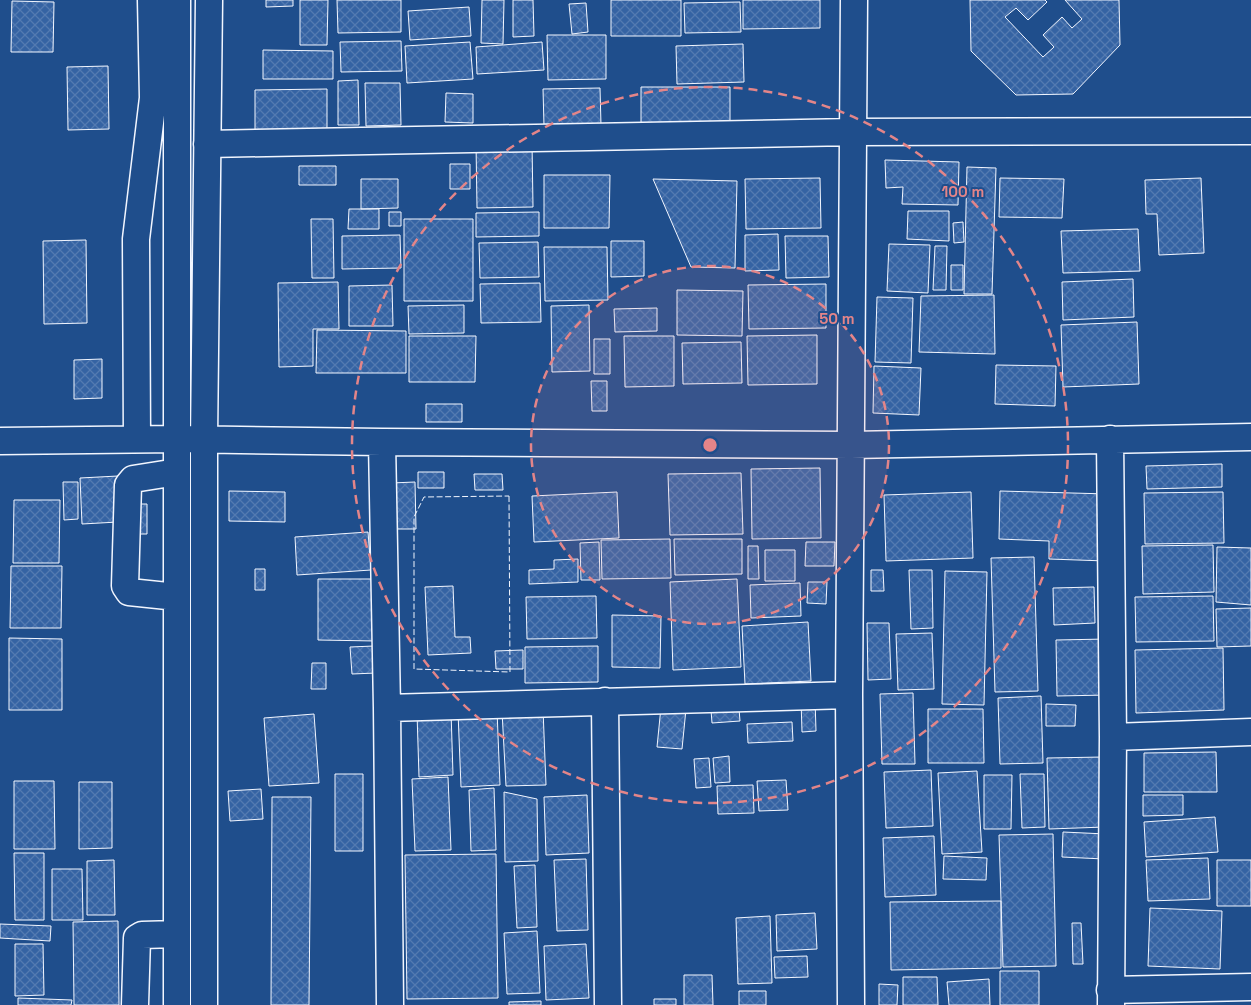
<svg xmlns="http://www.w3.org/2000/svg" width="1251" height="1005" viewBox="0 0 1251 1005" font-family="'Space Grotesk',sans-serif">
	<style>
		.building { fill: url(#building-cross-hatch); stroke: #f2f6ff }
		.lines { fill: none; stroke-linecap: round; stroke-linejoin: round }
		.minor-casing { stroke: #f2f6ff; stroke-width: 29 }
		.minor { stroke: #1f4e8c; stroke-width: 26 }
		.fence { stroke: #f2f6ff; stroke-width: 1; stroke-dasharray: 6 2.5; stroke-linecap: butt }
		.ring { fill: none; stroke: #e38589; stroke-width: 2.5; stroke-dasharray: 9 6 }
		.centre { fill: #e38589; stroke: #1f4e8c; stroke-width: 2.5 }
		.ring-label { font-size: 15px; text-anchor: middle; font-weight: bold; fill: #e38589; stroke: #1f4e8c; stroke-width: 4; stroke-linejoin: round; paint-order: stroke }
	</style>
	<defs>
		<pattern id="building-cross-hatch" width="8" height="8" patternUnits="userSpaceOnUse" patternTransform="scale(1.25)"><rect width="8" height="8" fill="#3563a3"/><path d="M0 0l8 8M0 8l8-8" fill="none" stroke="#537ab1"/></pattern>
	</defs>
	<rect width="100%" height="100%" fill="#1f4e8c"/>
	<!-- building -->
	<path class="building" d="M 266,0 L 293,0 L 293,6 L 266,7 Z
		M 300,0 L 328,0 L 327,45 L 300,45 Z
		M 337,0 L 401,0 L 401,32 L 338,33 Z
		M 482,0 L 504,0 L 503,44 L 481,43 Z
		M 513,0 L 533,0 L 534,36 L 513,37 Z
		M 611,0 L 681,0 L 681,36 L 611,36 Z
		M 743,0 L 820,0 L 820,28 L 743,29 Z
		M 970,0 L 1045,0 L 1047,2 L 1028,20 L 1016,8 L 1005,17 L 1043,57 L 1054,47 L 1043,35 L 1062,17 L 1072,28 L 1082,19 L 1065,0 L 1119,0 L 1120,45 L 1073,94 L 1016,95 L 971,51 Z
		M 12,1 L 54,2 L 53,52 L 11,52 Z
		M 740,2 L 741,32 L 685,33 L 684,3 Z
		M 586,3 L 588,32 L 572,34 L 569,4 Z
		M 469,7 L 471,36 L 410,40 L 408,11 Z
		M 547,35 L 606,35 L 606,79 L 548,80 Z
		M 401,41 L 402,71 L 341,72 L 340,42 Z
		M 470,42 L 473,79 L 407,83 L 405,46 Z
		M 542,42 L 544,70 L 477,74 L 476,47 Z
		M 743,44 L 744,82 L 677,84 L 676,46 Z
		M 263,50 L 333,51 L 333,79 L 263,79 Z
		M 108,66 L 109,129 L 68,130 L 67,67 Z
		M 358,80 L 359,125 L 338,125 L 338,81 Z
		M 365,83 L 400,83 L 401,125 L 366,126 Z
		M 641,87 L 730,87 L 730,125 L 641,125 Z
		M 600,88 L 601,125 L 544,126 L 543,89 Z
		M 327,89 L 327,137 L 255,138 L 255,90 Z
		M 446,93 L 473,94 L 473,123 L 445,122 Z
		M 532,143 L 533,207 L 477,208 L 476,144 Z
		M 885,160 L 959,162 L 958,205 L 902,204 L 903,187 L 886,188 Z
		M 450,164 L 470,164 L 470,189 L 450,189 Z
		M 299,166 L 336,166 L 336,185 L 299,185 Z
		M 967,167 L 996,168 L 992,294 L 964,294 Z
		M 544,175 L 610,175 L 609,228 L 544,228 Z
		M 820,178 L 821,228 L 746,229 L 745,179 Z
		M 1000,178 L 1064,179 L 1062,218 L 999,217 Z
		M 1201,178 L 1204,253 L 1159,255 L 1157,214 L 1146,214 L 1145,180 Z
		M 361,179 L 398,179 L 398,208 L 361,209 Z
		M 653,179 L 737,181 L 735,268 L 691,267 Z
		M 349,209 L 379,209 L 379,229 L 348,229 Z
		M 908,211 L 949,211 L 949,241 L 907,239 Z
		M 389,212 L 401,212 L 401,226 L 389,226 Z
		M 539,212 L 539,236 L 476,237 L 476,213 Z
		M 311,219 L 333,219 L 334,278 L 312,278 Z
		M 404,219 L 473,219 L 473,301 L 404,301 Z
		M 963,222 L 964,242 L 954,243 L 953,223 Z
		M 1138,229 L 1140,271 L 1063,273 L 1061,231 Z
		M 778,234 L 779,270 L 745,271 L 745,235 Z
		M 400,235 L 401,268 L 342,269 L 342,236 Z
		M 785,236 L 828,236 L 829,277 L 786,278 Z
		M 86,240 L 87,323 L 44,324 L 43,241 Z
		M 611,241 L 644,241 L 644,276 L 611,277 Z
		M 538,242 L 539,277 L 480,278 L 479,243 Z
		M 889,244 L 930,245 L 928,293 L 887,291 Z
		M 935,246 L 947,246 L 946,290 L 933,290 Z
		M 544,247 L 607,247 L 608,300 L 545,301 Z
		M 951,265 L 963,265 L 963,290 L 951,290 Z
		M 1133,279 L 1134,317 L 1063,320 L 1062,282 Z
		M 338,282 L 339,329 L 313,329 L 313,366 L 279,367 L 278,283 Z
		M 540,283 L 541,322 L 481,323 L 480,284 Z
		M 826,284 L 826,328 L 749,329 L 748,285 Z
		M 392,285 L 393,326 L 349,326 L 349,286 Z
		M 677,290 L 743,291 L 742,336 L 677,335 Z
		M 994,295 L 995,354 L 919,352 L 921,296 Z
		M 877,297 L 913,298 L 911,363 L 875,362 Z
		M 464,305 L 464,333 L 409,334 L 408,306 Z
		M 589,305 L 590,371 L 552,372 L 551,306 Z
		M 657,308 L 657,331 L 615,332 L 614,309 Z
		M 1137,322 L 1139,384 L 1063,387 L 1061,325 Z
		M 317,330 L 406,331 L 406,373 L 316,373 Z
		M 817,335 L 817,384 L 748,385 L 747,336 Z
		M 409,336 L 476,336 L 475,382 L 409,382 Z
		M 624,336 L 674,336 L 674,386 L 625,387 Z
		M 594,339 L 610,339 L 610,374 L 594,374 Z
		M 741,342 L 742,383 L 683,384 L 682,343 Z
		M 102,359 L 102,398 L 74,399 L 74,360 Z
		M 996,365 L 1056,366 L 1055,406 L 995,404 Z
		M 874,366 L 921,368 L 919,415 L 873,413 Z
		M 591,381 L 607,381 L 607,411 L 592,411 Z
		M 426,404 L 462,404 L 462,422 L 426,422 Z
		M 1222,464 L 1222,487 L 1147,489 L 1146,466 Z
		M 820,468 L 821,538 L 752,539 L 751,469 Z
		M 418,472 L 444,472 L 444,488 L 418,488 Z
		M 741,473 L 743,534 L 670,535 L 668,474 Z
		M 474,474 L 502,474 L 503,490 L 475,490 Z
		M 118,476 L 118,522 L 82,524 L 80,478 Z
		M 63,482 L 78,482 L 78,519 L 64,520 Z
		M 415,482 L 416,529 L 391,529 L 391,483 Z
		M 229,491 L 285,492 L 285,522 L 229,521 Z
		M 1000,491 L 1108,494 L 1106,561 L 1049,559 L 1049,541 L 999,539 Z
		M 617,492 L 619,538 L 534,542 L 532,496 Z
		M 971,492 L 973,558 L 886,561 L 884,495 Z
		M 1223,492 L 1224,543 L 1145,544 L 1144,493 Z
		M 14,500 L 60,500 L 59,563 L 13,563 Z
		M 133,504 L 147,504 L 147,534 L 133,534 Z
		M 368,532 L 371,570 L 297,575 L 295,537 Z
		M 670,539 L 671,578 L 602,579 L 601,540 Z
		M 674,539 L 742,539 L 742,574 L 675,575 Z
		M 599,542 L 600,580 L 581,580 L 580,543 Z
		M 806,542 L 835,542 L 834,566 L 805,566 Z
		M 1213,545 L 1214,592 L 1143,594 L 1142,546 Z
		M 748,546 L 758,546 L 759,579 L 748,579 Z
		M 1217,547 L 1251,548 L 1251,605 L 1216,602 Z
		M 765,550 L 795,550 L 795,581 L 765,581 Z
		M 1034,557 L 1038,691 L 995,692 L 991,558 Z
		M 578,559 L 578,582 L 529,584 L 529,570 L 554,569 L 554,560 Z
		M 11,566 L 62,566 L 61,628 L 10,628 Z
		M 255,569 L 265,569 L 265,590 L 255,590 Z
		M 871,570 L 883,570 L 884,591 L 871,591 Z
		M 909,570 L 932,570 L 933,628 L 911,629 Z
		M 945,571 L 987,572 L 984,705 L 942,704 Z
		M 318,579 L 375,579 L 375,641 L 318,640 Z
		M 737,579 L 741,667 L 673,670 L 670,582 Z
		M 808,582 L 827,582 L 826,604 L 807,603 Z
		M 800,583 L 801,616 L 751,618 L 750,585 Z
		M 453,586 L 455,637 L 470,637 L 471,653 L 428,655 L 425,587 Z
		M 1094,587 L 1095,623 L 1054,625 L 1053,588 Z
		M 596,596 L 597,638 L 527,639 L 526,597 Z
		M 1213,596 L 1214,641 L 1136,642 L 1135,597 Z
		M 1251,608 L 1251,646 L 1217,647 L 1216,609 Z
		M 612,615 L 661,616 L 660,668 L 612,667 Z
		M 808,622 L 811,681 L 745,684 L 742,626 Z
		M 867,623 L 889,623 L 891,679 L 868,680 Z
		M 932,633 L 934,689 L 898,690 L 896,634 Z
		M 9,638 L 62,639 L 62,710 L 9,710 Z
		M 1107,639 L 1108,695 L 1057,696 L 1056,640 Z
		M 374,646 L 376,673 L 352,674 L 350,647 Z
		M 598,646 L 598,682 L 525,683 L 525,647 Z
		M 1223,648 L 1224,710 L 1136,713 L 1135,650 Z
		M 523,650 L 523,669 L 496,669 L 495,651 Z
		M 312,663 L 326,663 L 326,689 L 311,689 Z
		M 913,693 L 915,764 L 882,764 L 880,694 Z
		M 1041,696 L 1043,763 L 1000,764 L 998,698 Z
		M 815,699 L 816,731 L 802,732 L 801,700 Z
		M 1046,704 L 1076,705 L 1075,726 L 1046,726 Z
		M 661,707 L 686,709 L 682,749 L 657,747 Z
		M 543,709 L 546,785 L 506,786 L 502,711 Z
		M 739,709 L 740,721 L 712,723 L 711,710 Z
		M 928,709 L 983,709 L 984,763 L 928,763 Z
		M 497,710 L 500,785 L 461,787 L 458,712 Z
		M 451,711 L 453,775 L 419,777 L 417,713 Z
		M 314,714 L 319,783 L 269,786 L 264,718 Z
		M 792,722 L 793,741 L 748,743 L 747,724 Z
		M 1216,752 L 1217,792 L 1144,792 L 1144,753 Z
		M 729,756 L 730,782 L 715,783 L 713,758 Z
		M 1103,757 L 1105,827 L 1049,829 L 1047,758 Z
		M 709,758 L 711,787 L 696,788 L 694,759 Z
		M 931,770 L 933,826 L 886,828 L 884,772 Z
		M 977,771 L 982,852 L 942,854 L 938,773 Z
		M 335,774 L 363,774 L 363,851 L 335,851 Z
		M 1020,774 L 1044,774 L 1045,827 L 1022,828 Z
		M 984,775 L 1012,775 L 1011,829 L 984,829 Z
		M 448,777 L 451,850 L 415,851 L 412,779 Z
		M 786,780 L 788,810 L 759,811 L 757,781 Z
		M 14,781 L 54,781 L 55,849 L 14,849 Z
		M 79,782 L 112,782 L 112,848 L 79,849 Z
		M 753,785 L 754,813 L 718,814 L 717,786 Z
		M 494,788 L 496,850 L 471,851 L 469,790 Z
		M 261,789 L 263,819 L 230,821 L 228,791 Z
		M 504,792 L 537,799 L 538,861 L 505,862 Z
		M 587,795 L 589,853 L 546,855 L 544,797 Z
		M 1143,795 L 1183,795 L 1183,815 L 1143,816 Z
		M 272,797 L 311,797 L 309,1005 L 271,1005 Z
		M 1215,817 L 1218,852 L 1146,857 L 1144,822 Z
		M 1063,832 L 1106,834 L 1104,859 L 1062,857 Z
		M 1053,834 L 1056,966 L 1003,967 L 999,835 Z
		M 934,836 L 936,895 L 885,897 L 883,838 Z
		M 14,853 L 44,853 L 44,920 L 15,920 Z
		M 496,854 L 498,998 L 407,999 L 405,855 Z
		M 944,856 L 987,858 L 986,880 L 943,879 Z
		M 1208,858 L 1210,899 L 1148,901 L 1146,860 Z
		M 586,859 L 588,930 L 557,931 L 554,860 Z
		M 114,860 L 115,915 L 87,915 L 87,861 Z
		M 1217,860 L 1251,860 L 1251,906 L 1217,906 Z
		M 535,865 L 537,927 L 517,928 L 514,866 Z
		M 52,869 L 82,869 L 83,920 L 52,920 Z
		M 1001,901 L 1001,968 L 891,970 L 890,902 Z
		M 1150,908 L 1222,911 L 1220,969 L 1148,966 Z
		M 815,913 L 817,949 L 777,951 L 776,915 Z
		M 770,916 L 772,983 L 738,984 L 736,918 Z
		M 118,921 L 119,1005 L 74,1005 L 73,922 Z
		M 1072,923 L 1081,923 L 1083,964 L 1073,964 Z
		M 0,924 L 51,926 L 50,941 L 0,938 Z
		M 537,931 L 540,993 L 507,994 L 504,933 Z
		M 15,944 L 43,944 L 44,995 L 15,996 Z
		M 586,944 L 589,998 L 546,1000 L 544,946 Z
		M 807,956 L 808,977 L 775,978 L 774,957 Z
		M 1000,971 L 1039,971 L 1039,1005 L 1000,1005 Z
		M 684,975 L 712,975 L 713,1005 L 684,1005 Z
		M 903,977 L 937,977 L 938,1005 L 903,1005 Z
		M 989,979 L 990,1005 L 949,1005 L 947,982 Z
		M 879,984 L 898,985 L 897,1005 L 879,1005 Z
		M 739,991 L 766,991 L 766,1005 L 739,1005 Z
		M 18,998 L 72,1000 L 71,1005 L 18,1005 Z
		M 654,999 L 676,999 L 676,1005 L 654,1005 Z
		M 541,1001 L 541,1005 L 509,1005 L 509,1002 Z"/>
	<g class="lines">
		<defs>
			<path id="minor" d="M 207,144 L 853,132 L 1251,131
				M 137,439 L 136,239 L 153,98 L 151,0
				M 1110,439 L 1113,737 L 1111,1005
				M 0,441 L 177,439 L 382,442 L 851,445 L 1251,437
				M 382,442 L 387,708 L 390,1005
				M 177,597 L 129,592 L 125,586 L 128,485 L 133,479 L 177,472
				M 605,701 L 608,1005
				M 387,708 L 849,695
				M 1113,737 L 1251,732
				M 1110,990 L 1251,987
				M 135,1005 L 137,938 L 142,935 L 177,934
				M 177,1005 L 177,0
				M 204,1005 L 204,440 L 209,0
				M 851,1005 L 849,695 L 854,0"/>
		</defs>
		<!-- minor casing -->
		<use href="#minor" class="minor-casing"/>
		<!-- minor -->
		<use href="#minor" class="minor"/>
		<!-- fence -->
		<path class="fence" d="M 509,496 L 510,672 L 414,669 L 414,517 L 424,497 Z"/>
	</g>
	<!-- distance rings -->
	<circle cx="710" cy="445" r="179" fill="#e38589" fill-opacity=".12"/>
	<g class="ring">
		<circle cx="710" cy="445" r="179"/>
		<circle cx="710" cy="445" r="358"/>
	</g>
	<circle cx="710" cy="445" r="8" class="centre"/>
	<g class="ring-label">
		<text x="963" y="197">100 m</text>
		<text x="837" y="324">50 m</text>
	</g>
</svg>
